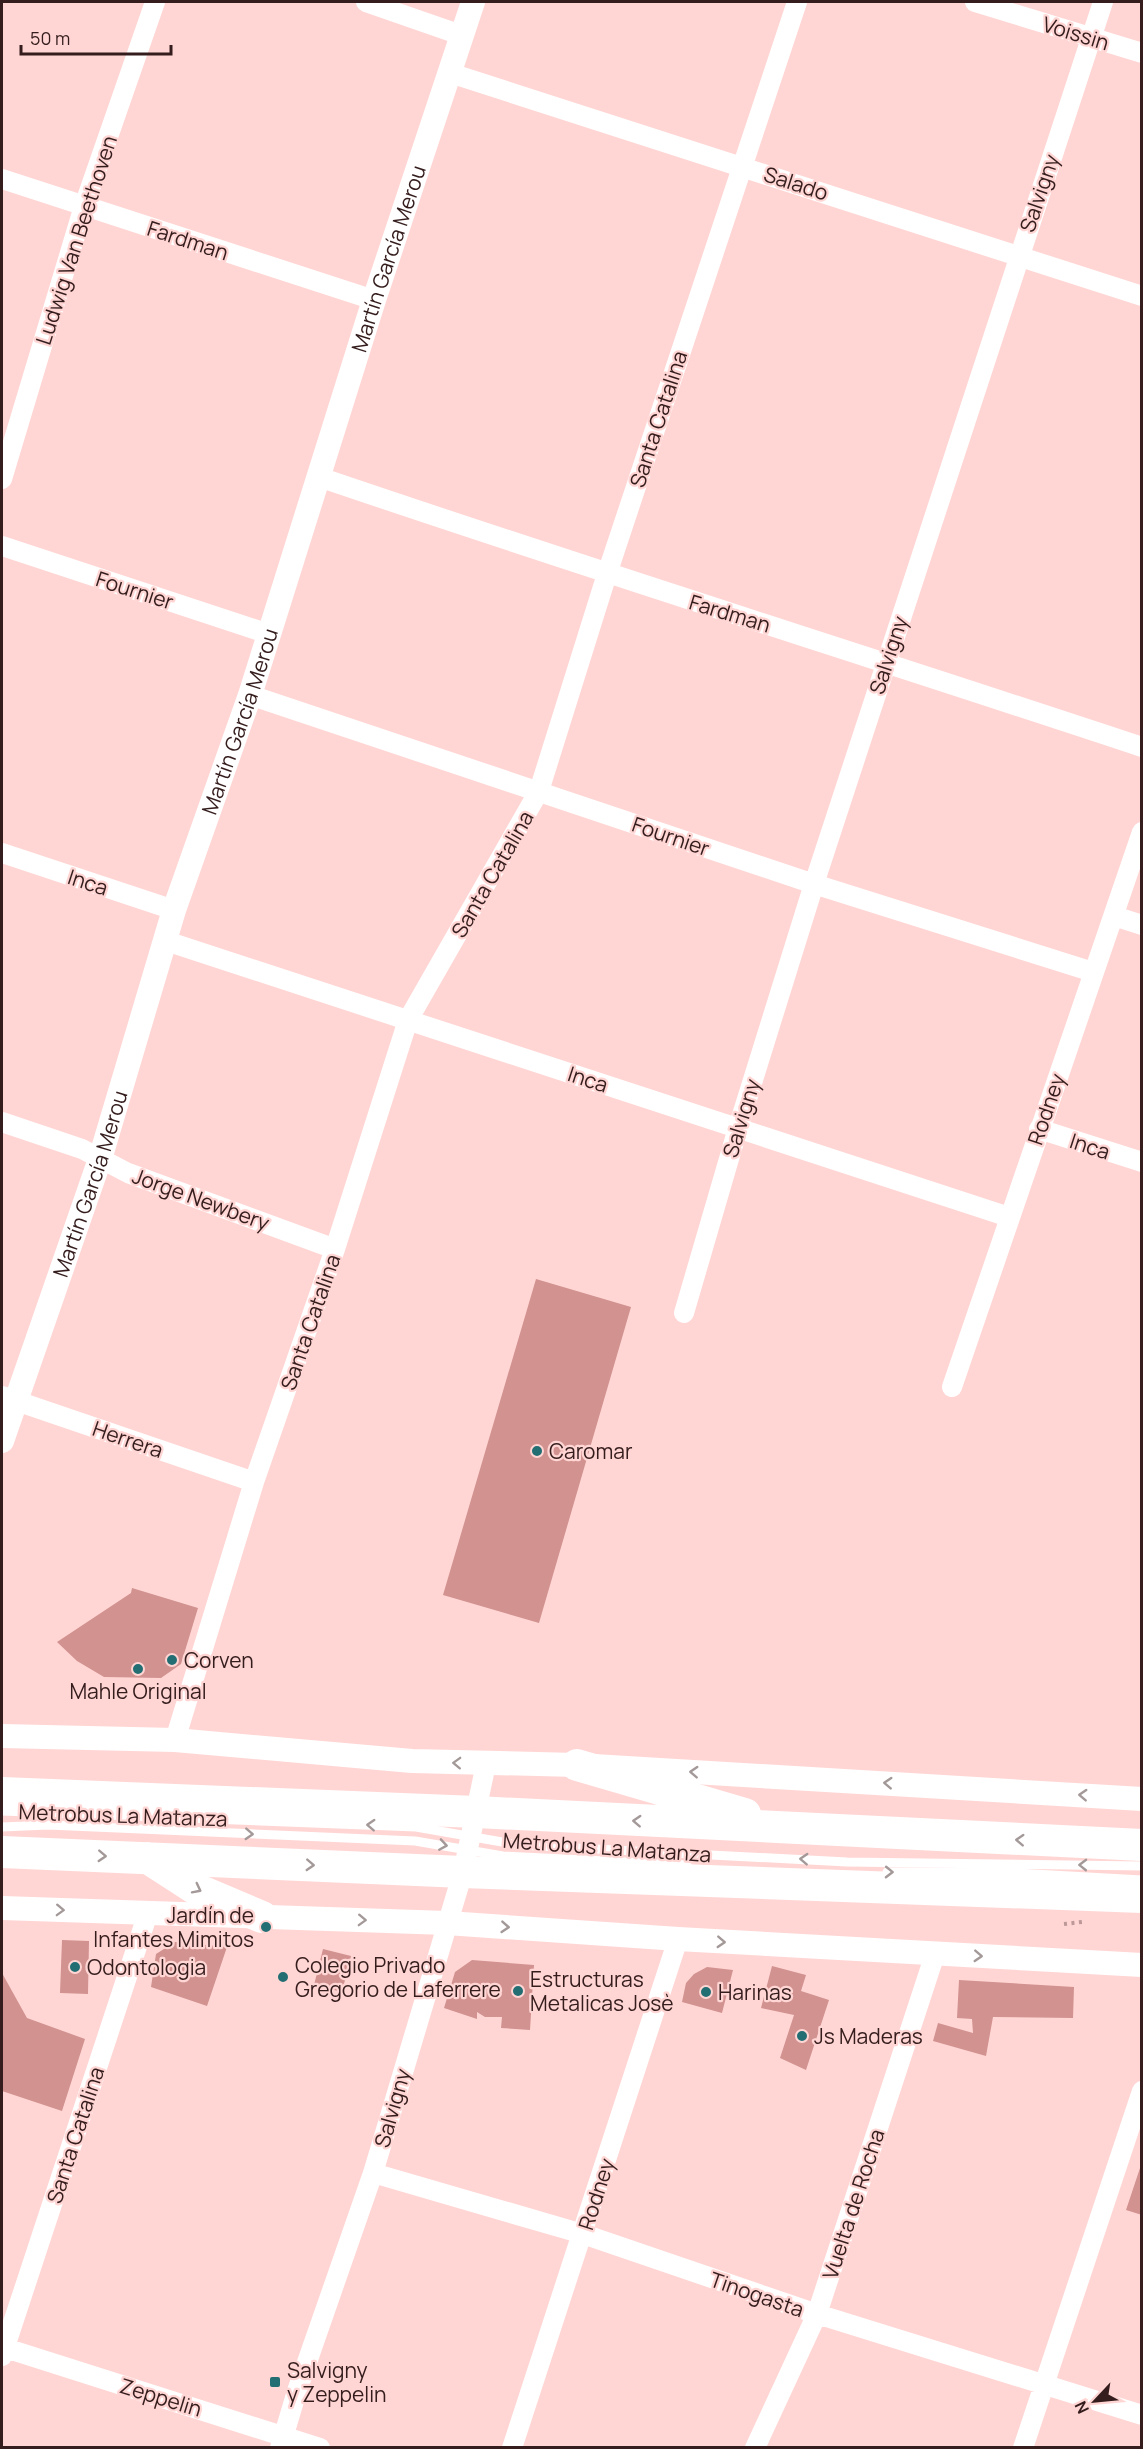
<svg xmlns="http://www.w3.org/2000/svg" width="1143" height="2449" viewBox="0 0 1143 2449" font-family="Manrope,sans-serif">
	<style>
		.building { fill: #d19290 }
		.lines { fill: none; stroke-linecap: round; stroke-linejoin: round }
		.path { stroke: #bc9998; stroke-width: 4; stroke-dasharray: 3 4.5; stroke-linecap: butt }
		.service { stroke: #fff; stroke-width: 9 }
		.minor { stroke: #fff; stroke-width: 20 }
		.tertiary { stroke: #fff; stroke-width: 24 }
		.trunk { stroke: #fff; stroke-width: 32 }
		.oneway { stroke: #a49999 }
		.poi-dot { fill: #236e73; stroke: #ffd6d4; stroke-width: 2 }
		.labels { text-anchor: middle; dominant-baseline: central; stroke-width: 4.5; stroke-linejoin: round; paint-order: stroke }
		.street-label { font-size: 21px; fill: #351d1d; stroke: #ffd6d4 }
		.poi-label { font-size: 21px; fill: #351d1d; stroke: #ffd6d4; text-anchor: start }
	</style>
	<rect width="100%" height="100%" fill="#ffd6d4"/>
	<!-- building -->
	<path class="building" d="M 536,1279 L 631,1307 L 539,1623 L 443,1595 Z
		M 132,1588 L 198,1608 L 181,1664 L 161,1678 L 104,1677 L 77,1661 L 57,1642 L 131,1593 Z
		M 62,1940 L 89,1941 L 88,1994 L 60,1993 Z
		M 175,1942 L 227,1947 L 207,2006 L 151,1987 L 156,1954 Z
		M 323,1949 L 351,1956 L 342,1992 L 314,1985 Z
		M 472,1960 L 534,1965 L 530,2030 L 501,2028 L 502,2017 L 485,2017 L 477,2012 L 477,2019 L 444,2008 L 455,1972 Z
		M 772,1966 L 806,1975 L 801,1991 L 829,2000 L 806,2070 L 780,2058 L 794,2015 L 761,2008 Z
		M 707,1967 L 733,1970 L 722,2013 L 682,2002 L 686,1983 L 694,1974 Z
		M 2,1973 L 27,2018 L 85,2039 L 62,2111 L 2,2091 Z
		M 959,1980 L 1074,1987 L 1073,2018 L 993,2017 L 986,2056 L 933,2041 L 938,2023 L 973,2033 L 972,2019 L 957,2018 Z
		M 1142,2162 L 1142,2215 L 1126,2210 Z"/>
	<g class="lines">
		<!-- path -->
		<path class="path" d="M 1064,1924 L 1082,1922"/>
		<!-- service -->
		<path class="service" d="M 2,1811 L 416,1827 L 519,1845 L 847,1862 L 1142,1866
			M 2,1827 L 48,1825 L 415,1841 L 503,1856 L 687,1865
			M 887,1872 L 1014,1873 L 1142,1880"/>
		<!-- minor -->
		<path class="minor" d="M 366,2 L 461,35
			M 975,2 L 1142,53
			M 450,73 L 1142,296
			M 2,179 L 374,300
			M 319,477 C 592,570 868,656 1142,747
			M 2,479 L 84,206 L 155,2
			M 2,546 L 269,634
			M 250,695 L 814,884 L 1093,972
			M 2,853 L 174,910
			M 1114,916 L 1142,925
			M 166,941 L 1009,1217
			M 2,1122 L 82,1149 L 128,1173 L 335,1249
			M 1039,1129 L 1142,1162
			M 684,1313 L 738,1128 L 814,884 L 1103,2
			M 952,1387 L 1142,832
			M 2,1396 L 254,1482
			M 175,1740 L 254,1482 L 335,1249 L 408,1020 L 539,791 L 607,574 L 797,2
			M 373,2173 L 583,2234 L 817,2314 L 1142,2415
			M 2,2347 L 320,2448
			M 2,2356 L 148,1913
			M 280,2448 L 297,2391 L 373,2173 L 463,1872 L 486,1764
			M 512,2448 L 678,1939
			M 755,2448 L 817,2314 L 935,1954
			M 1023,2448 L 1142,2091"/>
		<!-- tertiary -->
		<g class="tertiary">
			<path id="s1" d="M 2,1441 L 100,1159 L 174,910 L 250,695 L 374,300 L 473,2"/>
			<path d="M 2,1736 L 175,1740 L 412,1761 L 577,1765 L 1142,1799"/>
			<path d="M 2,1908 L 447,1923 L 678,1939 L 1142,1965"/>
		</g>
		<!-- trunk -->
		<path class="trunk" d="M 577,1765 L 745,1814
			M 2,1793 L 476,1812 L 1142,1845
			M 2,1852 L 463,1872 L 1142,1897
			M 148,1858 L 196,1889 L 262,1917"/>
	</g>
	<!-- one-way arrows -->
	<defs><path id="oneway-chevron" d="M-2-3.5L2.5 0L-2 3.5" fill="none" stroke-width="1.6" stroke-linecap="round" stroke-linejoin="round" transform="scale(1.5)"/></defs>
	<g class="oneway">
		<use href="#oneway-chevron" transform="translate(457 1763) rotate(-178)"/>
		<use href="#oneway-chevron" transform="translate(694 1772) rotate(-177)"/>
		<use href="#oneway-chevron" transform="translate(888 1783) rotate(-177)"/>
		<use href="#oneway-chevron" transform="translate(1083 1795) rotate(-177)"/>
		<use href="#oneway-chevron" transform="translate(637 1821) rotate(-177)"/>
		<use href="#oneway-chevron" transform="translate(371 1825) rotate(-177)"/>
		<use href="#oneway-chevron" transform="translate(249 1834) rotate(3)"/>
		<use href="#oneway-chevron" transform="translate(1020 1840) rotate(-177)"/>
		<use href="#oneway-chevron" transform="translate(443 1845) rotate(9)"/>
		<use href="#oneway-chevron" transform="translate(102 1856) rotate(3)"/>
		<use href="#oneway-chevron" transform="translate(804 1859) rotate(-177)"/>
		<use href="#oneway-chevron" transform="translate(310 1865) rotate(3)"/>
		<use href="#oneway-chevron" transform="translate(1083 1865) rotate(-179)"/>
		<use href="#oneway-chevron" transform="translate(889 1872) rotate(1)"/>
		<use href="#oneway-chevron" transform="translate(197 1889) rotate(27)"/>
		<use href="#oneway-chevron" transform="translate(60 1910) rotate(2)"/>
		<use href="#oneway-chevron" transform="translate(362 1920) rotate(2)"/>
		<use href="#oneway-chevron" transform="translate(505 1927) rotate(4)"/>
		<use href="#oneway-chevron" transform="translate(721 1942) rotate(3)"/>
		<use href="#oneway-chevron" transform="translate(978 1956) rotate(3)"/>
	</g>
	<!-- markers -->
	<g class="poi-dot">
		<circle cx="537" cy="1451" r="6"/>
		<circle cx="172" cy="1660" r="6"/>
		<circle cx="138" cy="1669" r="6"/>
		<circle cx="266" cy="1927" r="6"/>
		<circle cx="75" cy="1967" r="6"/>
		<circle cx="283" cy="1977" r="6"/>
		<circle cx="518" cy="1991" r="6"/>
		<circle cx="706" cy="1992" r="6"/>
		<circle cx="802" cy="2036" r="6"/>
		<rect x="269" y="2376" width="12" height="12" rx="3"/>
	</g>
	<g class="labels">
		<!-- street labels -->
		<g class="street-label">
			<text transform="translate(1076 33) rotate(17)">Voissin</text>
			<text transform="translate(796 183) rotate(18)">Salado</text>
			<text transform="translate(1039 193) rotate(-71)">Salvigny</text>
			<text transform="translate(76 240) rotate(-72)">Ludwig Van Beethoven</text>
			<text transform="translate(188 240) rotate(18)">Fardman</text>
			<text stroke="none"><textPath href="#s1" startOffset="1244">Martín García Merou</textPath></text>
			<text transform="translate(658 419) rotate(-72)">Santa Catalina</text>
			<text transform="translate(135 590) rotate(18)">Fournier</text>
			<text transform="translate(730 613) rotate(17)">Fardman</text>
			<text transform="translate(888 655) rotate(-72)">Salvigny</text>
			<text stroke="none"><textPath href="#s1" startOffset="758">Martín García Merou</textPath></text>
			<text transform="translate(671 836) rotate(19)">Fournier</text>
			<text transform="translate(492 874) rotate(-60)">Santa Catalina</text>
			<text transform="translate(88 882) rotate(18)">Inca</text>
			<text transform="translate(588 1079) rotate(18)">Inca</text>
			<text transform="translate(1046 1109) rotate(-71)">Rodney</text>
			<text transform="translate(741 1118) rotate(-73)">Salvigny</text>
			<text transform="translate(1090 1146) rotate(18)">Inca</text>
			<text stroke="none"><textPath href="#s1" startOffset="272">Martín García Merou</textPath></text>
			<text transform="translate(201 1199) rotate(20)">Jorge Newbery</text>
			<text transform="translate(310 1322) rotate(-71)">Santa Catalina</text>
			<text transform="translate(128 1439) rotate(19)">Herrera</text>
			<text transform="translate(123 1815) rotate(2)">Metrobus La Matanza</text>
			<text transform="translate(607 1847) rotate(4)">Metrobus La Matanza</text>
			<text transform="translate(392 2108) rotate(-74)">Salvigny</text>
			<text transform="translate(75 2135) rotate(-72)">Santa Catalina</text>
			<text transform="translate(596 2194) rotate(-72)">Rodney</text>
			<text transform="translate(853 2204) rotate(-72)">Vuelta de Rocha</text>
			<text transform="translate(757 2294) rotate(19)">Tinogasta</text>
			<text transform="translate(161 2397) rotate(17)">Zeppelin</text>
		</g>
		<!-- poi labels -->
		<g class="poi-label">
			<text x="549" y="1451">Caromar</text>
			<text x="184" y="1660">Corven</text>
			<text x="138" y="1691" text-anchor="middle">Mahle Original</text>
			<text x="254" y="1915" text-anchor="end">Jardín de<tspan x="254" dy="24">Infantes Mimitos</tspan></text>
			<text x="295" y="1965">Colegio Privado<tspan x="295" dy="24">Gregorio de Laferrere</tspan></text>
			<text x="87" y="1967">Odontologia</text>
			<text x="530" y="1979">Estructuras<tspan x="530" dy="24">Metalicas Josè</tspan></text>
			<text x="718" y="1992">Harinas</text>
			<text x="814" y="2036">Js Maderas</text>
			<text x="287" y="2370">Salvigny<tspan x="287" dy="24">y Zeppelin</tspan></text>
		</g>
	</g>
	<!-- border -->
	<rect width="1143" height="2449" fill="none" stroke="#351d1d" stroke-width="6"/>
	<!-- north arrow -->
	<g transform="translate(1095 2401) rotate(244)" stroke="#ffd6d4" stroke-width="4.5" paint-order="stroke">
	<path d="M0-4.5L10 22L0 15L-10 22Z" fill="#351d1d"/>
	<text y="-9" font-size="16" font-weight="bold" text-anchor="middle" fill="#351d1d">N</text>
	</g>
	<!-- scale -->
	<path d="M21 45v9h150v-9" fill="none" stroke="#351d1d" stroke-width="3"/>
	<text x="30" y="45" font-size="18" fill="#351d1d" stroke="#ffd6d4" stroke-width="4.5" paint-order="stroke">50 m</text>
</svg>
